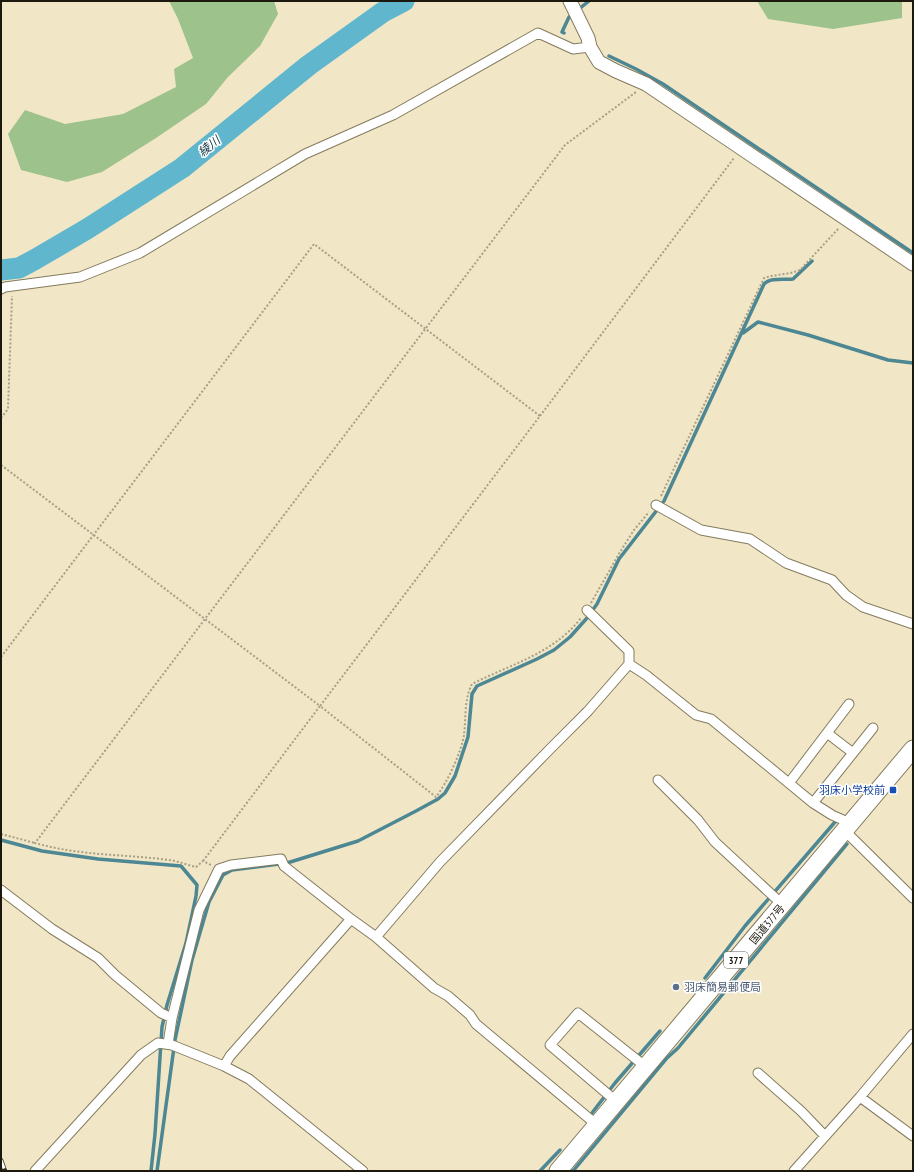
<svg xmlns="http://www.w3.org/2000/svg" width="914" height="1172" viewBox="0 0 914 1172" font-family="'PT Sans Narrow','Noto Sans JP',sans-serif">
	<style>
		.green { fill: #9ec28c }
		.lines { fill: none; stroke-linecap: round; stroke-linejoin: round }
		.stream { stroke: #4c8793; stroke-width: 3.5 }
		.river { stroke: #60b6cd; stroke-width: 21 }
		.street-casing { stroke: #847b5e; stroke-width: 11 }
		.secondary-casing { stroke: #847b5e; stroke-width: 15 }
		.highway-casing { stroke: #847b5e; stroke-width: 19 }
		.path { stroke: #a79f86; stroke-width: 2; stroke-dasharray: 2 2; stroke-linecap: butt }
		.street { stroke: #fff; stroke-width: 9 }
		.secondary { stroke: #fff; stroke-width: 13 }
		.highway { stroke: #fff; stroke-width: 17 }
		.rail-casing { stroke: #332e21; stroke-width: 4.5 }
		.rail { stroke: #fff; stroke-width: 3; stroke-dasharray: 9; stroke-linecap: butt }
		.transit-dot { fill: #1a4fb4; stroke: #fff; stroke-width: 1.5 }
		.service-dot { fill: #5c6f8a; stroke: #fff; stroke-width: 1.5 }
		.labels { text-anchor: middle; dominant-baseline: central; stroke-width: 3; stroke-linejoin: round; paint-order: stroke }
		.shield { fill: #fff; stroke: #605d56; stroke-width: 1 }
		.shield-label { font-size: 10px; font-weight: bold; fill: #1c180d }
		.transit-label { font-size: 11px; fill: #164399; stroke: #fff; text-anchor: end }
		.street-label { font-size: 11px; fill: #1c180d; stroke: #fff }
		.service-label { font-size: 11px; fill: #4e5e75; stroke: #fff; text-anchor: start }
		.water-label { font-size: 12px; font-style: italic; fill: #0d3641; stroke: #fff }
	</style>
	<rect width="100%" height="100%" fill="#f1e7c7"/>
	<!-- green -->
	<path class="green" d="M 169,1 L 274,1 L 278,14 L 260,46 L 228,77 L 206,104 L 156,138 L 102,172 L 67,182 L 21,170 L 8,134 L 25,110 L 65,124 L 123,114 L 176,87 L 174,69 L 193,58 L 178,19 Z
		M 757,1 L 902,1 L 902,18 L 833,29 L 768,19 Z"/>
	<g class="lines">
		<!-- stream -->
		<path class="stream" d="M 564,33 L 562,32 L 569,17 L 589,1
			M 609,56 L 636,69 L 663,84 L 913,253
			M 743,333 L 758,322 L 808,335 L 888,360 L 913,363
			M 1,840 L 42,851 L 98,859 L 181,866 L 197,885 L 196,896 L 186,943 L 167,1005 L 162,1027 L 155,1134 L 151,1171
			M 705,978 L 745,926 L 835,822
			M 592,1113 L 615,1083 L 660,1031
			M 157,1171 L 175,1040 L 192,960 L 209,902 L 223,875 L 232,870 L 287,863 L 358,841 L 416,811 L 438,799 L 445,793 L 455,776 L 468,737 L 472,694 L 477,686 L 537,659 L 554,650 L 570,637 L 587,618 L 597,604 L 619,559 L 664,501 L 764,284 C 770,277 785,280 793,279 L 812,261
			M 540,1171 L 560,1150
			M 573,1171 L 667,1058 L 678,1048 L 847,844"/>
		<!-- river -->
		<path class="river" d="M 1,270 L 19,268 L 34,260 L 87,229 L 182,168 L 309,65 L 383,12 L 404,1"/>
		<defs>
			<path id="street" d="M 1,289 L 5,287 L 80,277 L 140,253 L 305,154 L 393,115 L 538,33 L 573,49 L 590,47
				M 656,505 L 701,530 L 750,539 L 786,563 L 832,580 L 846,595 L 863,607 L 913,624
				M 629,664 L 646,675 L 696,715 L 711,719 L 813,803 L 832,815 L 850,823
				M 827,733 L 853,753
				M 658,780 L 698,820 L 715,842 L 783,905
				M 789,783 L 849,704
				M 813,803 L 873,728
				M 844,830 L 913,898
				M 1,890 L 52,929 L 98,958 L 115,975 L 161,1013 L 172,1018
				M 376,937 L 440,862 L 550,749 L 588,711 L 629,664 L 629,651 L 587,610
				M 168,1044 L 172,1018 L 199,910 L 219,869 L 231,865 L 281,859 L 284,866 L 351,919 L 376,937 L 434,988 L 448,996 L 470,1015 L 476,1024 L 597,1125
				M 224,1066 L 230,1056 L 351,919
				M 758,1073 L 801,1111 L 825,1136
				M 860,1097 L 913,1136
				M 617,1102 L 550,1045 L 578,1013 L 646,1067
				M 35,1171 L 141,1055 L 158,1043 L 172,1045 L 224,1066 L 249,1079 L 363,1171
				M 794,1171 L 860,1097 L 913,1034"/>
			<path id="secondary" d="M 570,1 L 588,38 L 590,47 L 599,62 L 616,71 L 646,84 L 913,264"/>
			<path id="highway" d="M 558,1171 L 913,749"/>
		</defs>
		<!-- street casing -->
		<use href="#street" class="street-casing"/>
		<!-- secondary casing -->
		<use href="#secondary" class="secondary-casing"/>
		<!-- highway casing -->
		<use href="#highway" class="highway-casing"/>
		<!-- path -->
		<path class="path" d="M 540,416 L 734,158
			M 1,418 L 8,409 L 12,296
			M 1,465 L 205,619 L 35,843 C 80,856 124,854 169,860 C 178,861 187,865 196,867 L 203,861 L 211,865
			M 661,496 L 764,278 C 776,274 788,275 800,270 L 839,228
			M 591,603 L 620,552 L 634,530 L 649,512
			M 1,657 L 314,244 L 540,416 L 320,706 L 436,797 C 447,783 461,753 464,735 C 466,719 464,699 472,684 C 511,664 553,654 581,618
			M 1,834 L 35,843
			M 203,861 L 320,706 L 205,619 L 565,145 L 636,92"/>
		<!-- street -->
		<use href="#street" class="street"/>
		<!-- secondary -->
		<use href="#secondary" class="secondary"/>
		<!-- highway -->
		<use href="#highway" class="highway"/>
		<defs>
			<path id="rail" d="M 1,1160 L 5,1171"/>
		</defs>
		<!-- rail casing -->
		<use href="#rail" class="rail-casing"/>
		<!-- rail -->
		<use href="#rail" class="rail"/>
	</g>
	<!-- markers -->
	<rect class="transit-dot" x="889" y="786" width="8" height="8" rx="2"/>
	<circle class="service-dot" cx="676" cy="987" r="4"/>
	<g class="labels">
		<!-- shield labels -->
		<rect class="shield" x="724" y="952" width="24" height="16" rx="3"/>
		<g class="shield-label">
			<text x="736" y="960">377</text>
		</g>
		<!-- transit labels -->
		<g class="transit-label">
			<text x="885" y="790">羽床小学校前</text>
		</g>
		<!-- street labels -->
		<g class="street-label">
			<text transform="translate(767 924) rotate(-50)">国道377号</text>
		</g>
		<!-- service labels -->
		<g class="service-label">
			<text x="684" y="987">羽床簡易郵便局</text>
		</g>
		<!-- water labels -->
		<g class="water-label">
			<text transform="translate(209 146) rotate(-39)">綾川</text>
		</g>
	</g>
	<!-- border -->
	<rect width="914" height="1172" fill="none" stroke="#1c180d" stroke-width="4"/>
</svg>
